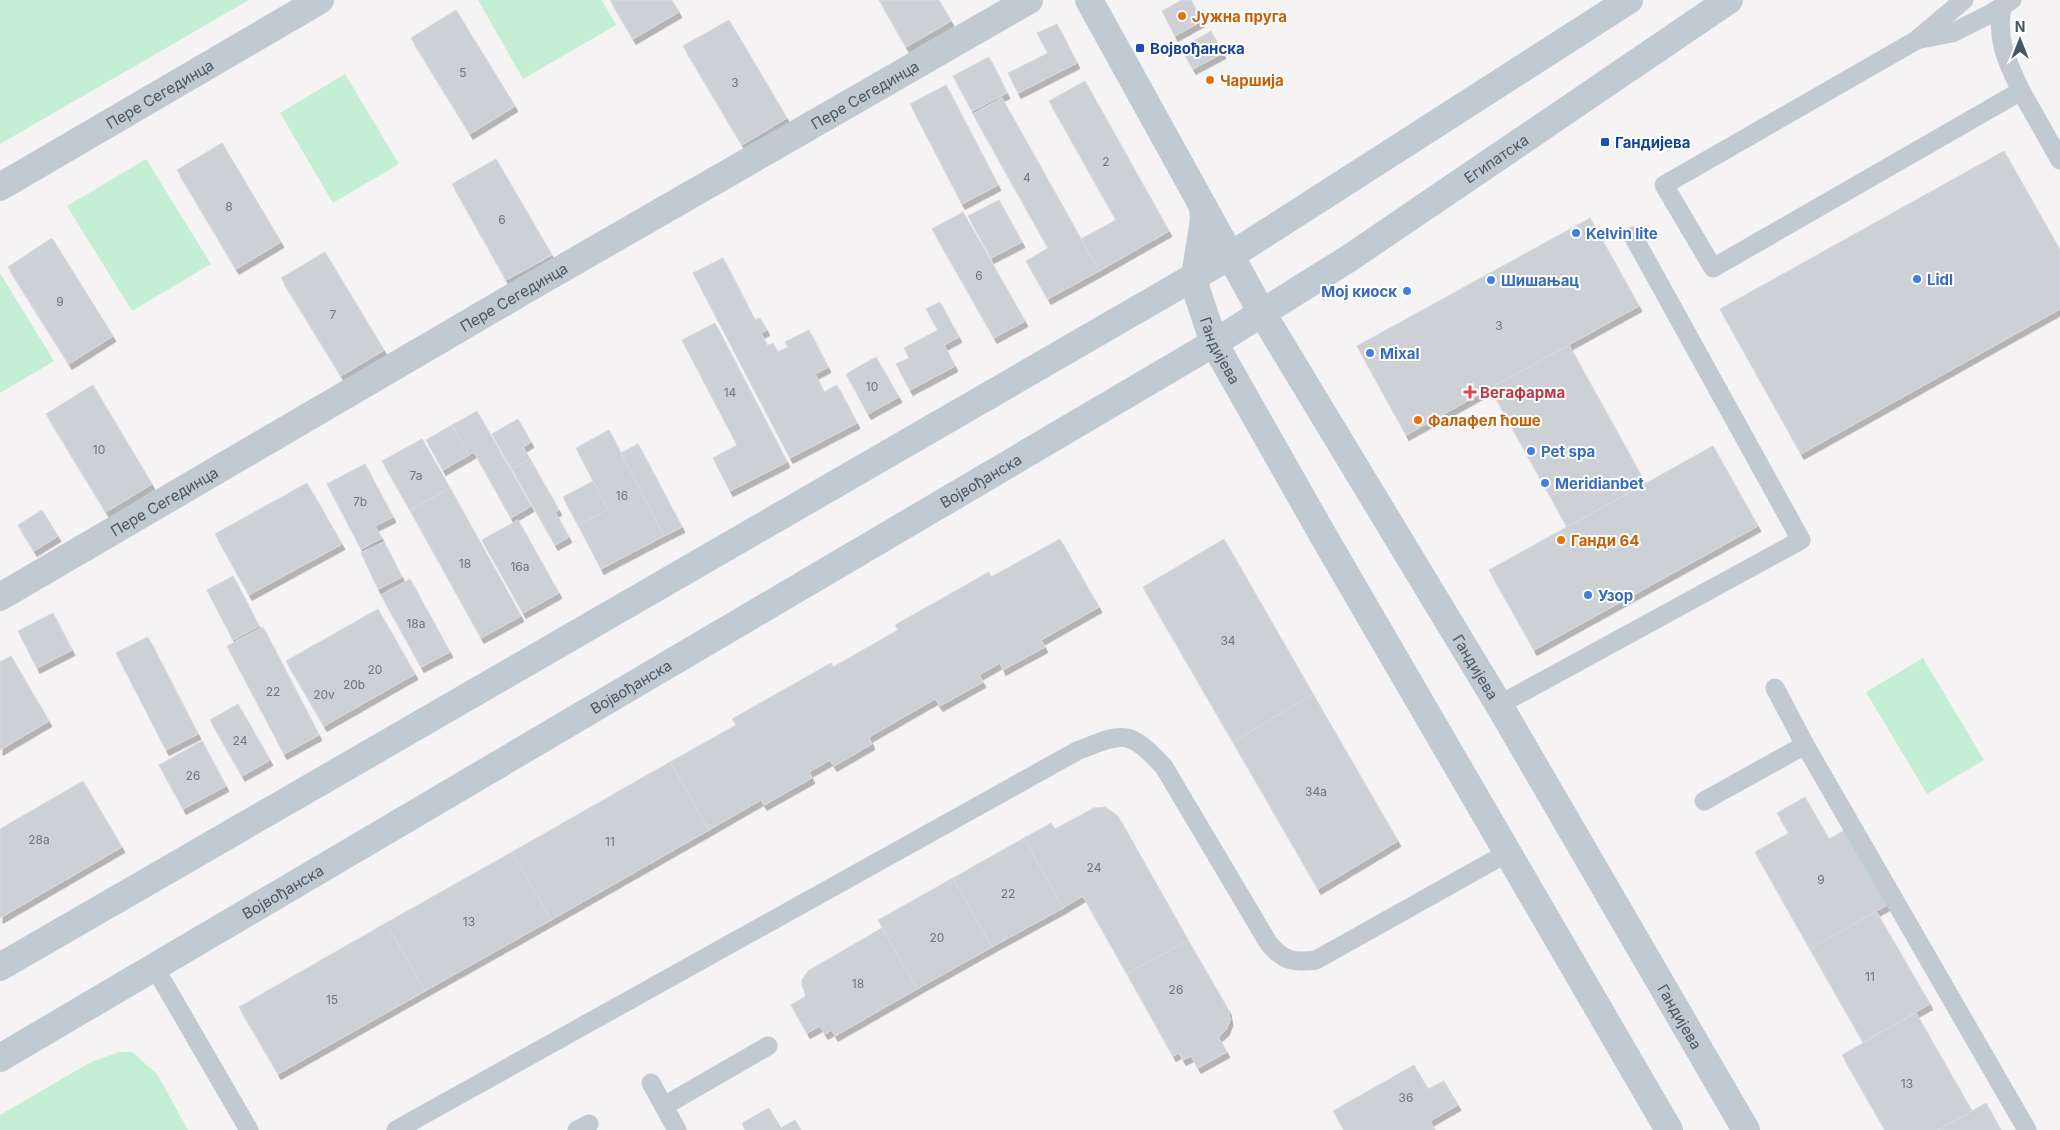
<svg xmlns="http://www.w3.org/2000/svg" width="2060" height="1130" viewBox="0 0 2060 1130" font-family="Inter,sans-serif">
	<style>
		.green { fill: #c5efd4 }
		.building { fill: #cdd0d5; stroke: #d7d9de; filter: url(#shadow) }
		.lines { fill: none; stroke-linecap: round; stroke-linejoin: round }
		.lane { stroke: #c2cad1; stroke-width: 19 }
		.street { stroke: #c2cad1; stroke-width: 28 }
		.secondary { stroke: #c0cad3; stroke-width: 28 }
		.food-dot { fill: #e8710a; stroke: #fff; stroke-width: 2 }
		.transit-dot { fill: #1a4fb4; stroke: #fff; stroke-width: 2 }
		.shop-dot { fill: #3f7fe0; stroke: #fff; stroke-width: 2 }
		.health-dot { fill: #e0444e; stroke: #fff; stroke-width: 2 }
		.labels { text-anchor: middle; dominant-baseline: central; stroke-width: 4; stroke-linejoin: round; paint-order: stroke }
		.number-label { font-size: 12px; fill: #6c757d }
		.food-label { font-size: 15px; font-weight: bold; fill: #c56008; stroke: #fff; text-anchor: start }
		.transit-label { font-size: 15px; font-weight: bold; fill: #164399; stroke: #fff; text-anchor: start }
		.street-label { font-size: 15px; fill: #4b5760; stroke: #fff }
		.shop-label { font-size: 15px; font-weight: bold; fill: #366cbe; stroke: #fff; text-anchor: start }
		.health-label { font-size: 15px; font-weight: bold; fill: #be3a42; stroke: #fff; text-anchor: start }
	</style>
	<defs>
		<filter id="shadow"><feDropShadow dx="3" dy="5.5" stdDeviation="0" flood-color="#0004"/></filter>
	</defs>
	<rect width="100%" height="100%" fill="#f5f3f3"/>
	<!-- green -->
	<path class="green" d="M 0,0 L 249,0 L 0,144 Z
		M 478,0 L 602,0 L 616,25 L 523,79 Z
		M 345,74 L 399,164 L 333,203 L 280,113 Z
		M 146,159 L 211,264 L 132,311 L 67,206 Z
		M 0,273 L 54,361 L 0,393 Z
		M 1923,658 L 1984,760 L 1927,794 L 1866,692 Z
		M 120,1052 L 132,1052 L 157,1074 L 188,1130 L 0,1130 L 0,1115 L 91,1062 Z"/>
	<!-- building -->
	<path class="building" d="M 610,0 L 672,0 L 679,12 L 633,39 Z
		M 879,0 L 939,0 L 951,21 L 906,47 Z
		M 1182,0 L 1191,0 L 1202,21 L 1175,36 L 1162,11 Z
		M 456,10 L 515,106 L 470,134 L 411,38 Z
		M 729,20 L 787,118 L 742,145 L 683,46 Z
		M 1057,24 L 1077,63 L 1018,93 L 1008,73 L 1048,53 L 1037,33 Z
		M 1211,31 L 1223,53 L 1193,69 L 1181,48 Z
		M 989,57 L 1007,93 L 972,111 L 953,76 Z
		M 1085,81 L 1169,231 L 1099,271 L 1081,239 L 1116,220 L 1049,101 Z
		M 946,85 L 998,185 L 962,204 L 910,104 Z
		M 1002,98 L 1099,271 L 1048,299 L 1026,261 L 1048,248 L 973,114 Z
		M 222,143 L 281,242 L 236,269 L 177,170 Z
		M 2004,151 L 2060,250 L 2060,309 L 1801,454 L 1720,309 Z
		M 496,159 L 552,255 L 506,280 L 452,184 Z
		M 999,200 L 1022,242 L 991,258 L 968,216 Z
		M 963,212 L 1025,321 L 994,338 L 932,229 Z
		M 1590,218 L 1639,306 L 1406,435 L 1357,346 Z
		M 52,238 L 113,336 L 69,364 L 8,267 Z
		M 325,252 L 384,350 L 341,376 L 281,278 Z
		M 723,258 L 755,320 L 760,318 L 767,330 L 761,333 L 767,346 L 773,343 L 778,352 L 788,347 L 785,342 L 809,330 L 828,367 L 815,374 L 824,392 L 837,385 L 857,423 L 790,458 L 693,273 Z
		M 940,302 L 959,337 L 944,345 L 955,366 L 910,390 L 896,364 L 909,358 L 904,348 L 938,330 L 926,309 Z
		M 715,323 L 787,462 L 730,491 L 713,458 L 737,445 L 682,340 Z
		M 1569,345 L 1646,484 L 1567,527 L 1490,388 Z
		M 876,357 L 899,397 L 868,414 L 846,374 Z
		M 93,385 L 152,484 L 106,512 L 46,414 Z
		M 477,411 L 531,506 L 511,518 L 474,452 L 469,455 L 452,425 Z
		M 518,419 L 531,442 L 523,447 L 530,459 L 512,469 L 492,434 Z
		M 452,425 L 469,455 L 443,470 L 426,440 Z
		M 609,430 L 664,536 L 601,569 L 578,525 L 608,509 L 576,448 Z
		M 422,439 L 450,488 L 410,510 L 382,461 Z
		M 638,444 L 682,527 L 664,536 L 621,453 Z
		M 1713,446 L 1758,526 L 1534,650 L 1489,570 Z
		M 530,459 L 559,510 L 555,512 L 569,537 L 555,545 L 512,469 Z
		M 365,464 L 393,517 L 375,526 L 382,538 L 361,549 L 327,484 Z
		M 593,481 L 608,509 L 578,525 L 563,497 Z
		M 307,483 L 342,544 L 249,595 L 215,534 Z
		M 450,488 L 521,616 L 481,638 L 410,510 Z
		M 42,510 L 58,536 L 34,551 L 18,525 Z
		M 518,520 L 559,593 L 523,613 L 482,540 Z
		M 1060,539 L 1099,607 L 1041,640 L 1045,647 L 1003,670 L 1000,663 L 979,675 L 983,682 L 940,706 L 935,699 L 869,737 L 872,744 L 834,766 L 830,760 L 809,772 L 812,778 L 764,805 L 761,800 L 709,830 L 670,762 L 736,725 L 732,719 L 831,663 L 833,667 L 898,630 L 895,625 L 989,572 L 991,577 Z
		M 1224,539 L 1313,694 L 1233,742 L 1143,587 Z
		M 384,542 L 402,577 L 378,589 L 361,553 Z
		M 233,576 L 259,626 L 233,640 L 207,590 Z
		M 410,579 L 450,652 L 421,667 L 381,595 Z
		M 378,609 L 415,674 L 324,726 L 286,661 Z
		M 53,613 L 72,650 L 37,668 L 18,631 Z
		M 263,627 L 319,735 L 284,754 L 227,646 Z
		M 148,637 L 198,734 L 166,750 L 116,653 Z
		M 11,656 L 49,721 L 0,750 L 0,662 Z
		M 1313,694 L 1398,841 L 1318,889 L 1233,742 Z
		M 238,704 L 270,760 L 242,776 L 210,720 Z
		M 202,741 L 226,786 L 183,809 L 159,765 Z
		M 670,762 L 709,830 L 551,920 L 512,852 Z
		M 83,781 L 122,847 L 0,918 L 0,829 Z
		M 1805,797 L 1829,839 L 1845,830 L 1887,905 L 1810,949 L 1755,852 L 1789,833 L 1777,813 Z
		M 1105,807 L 1118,816 L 1188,940 L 1127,974 L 1083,896 L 1063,908 L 1024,838 L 1051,823 L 1055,829 L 1094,808 Z
		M 1024,838 L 1063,908 L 992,947 L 953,878 Z
		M 512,852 L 551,920 L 425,991 L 386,923 Z
		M 953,878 L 992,947 L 917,989 L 878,920 Z
		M 1876,911 L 1930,1004 L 1863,1042 L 1810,949 Z
		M 386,923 L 425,991 L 278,1074 L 239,1007 Z
		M 882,928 L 917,989 L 835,1036 L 832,1030 L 825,1034 L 820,1026 L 807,1033 L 791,1005 L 806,996 L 802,986 L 802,980 L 808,971 Z
		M 1188,940 L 1228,1009 L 1230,1020 L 1226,1030 L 1218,1037 L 1227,1052 L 1198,1068 L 1191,1056 L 1183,1060 L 1179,1053 L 1173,1056 L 1127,974 Z
		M 1916,1013 L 1972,1111 L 1938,1130 L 1885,1130 L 1842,1055 Z
		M 1414,1065 L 1428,1089 L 1444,1081 L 1458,1105 L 1430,1121 L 1435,1130 L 1344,1130 L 1333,1111 Z
		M 1986,1103 L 2001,1130 L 1938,1130 Z
		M 769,1108 L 781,1128 L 795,1120 L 801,1130 L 745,1130 L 742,1123 Z"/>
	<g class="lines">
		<!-- lane -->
		<path class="lane" d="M 1964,0 L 1915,41 L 1664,185 L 1713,268 L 2021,91 L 2060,160
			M 2002,7 C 1996,41 2007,61 2021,91
			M 1916,40 L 1952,33 L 1990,14 L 2012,0
			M 1775,688 L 1805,745 L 2027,1130
			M 1499,705 L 1801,540 L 1633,236
			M 1704,801 L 1805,745
			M 155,968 L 249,1130
			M 651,1083 L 677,1130
			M 664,1106 L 768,1046
			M 396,1130 L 1077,751 C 1123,733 1128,728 1164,767 L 1269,944 C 1284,961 1294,963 1316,960 L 1507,853
			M 577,1130 L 589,1124"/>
		<!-- street -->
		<g class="street">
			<path id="s1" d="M 0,187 L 320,0"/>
			<path id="s2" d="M 0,597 L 525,290 L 1029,0"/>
		</g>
		<!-- secondary -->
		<g class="secondary">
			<path id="s3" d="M 1089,0 L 1262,313 L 1499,705 L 1746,1130"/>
			<path id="s4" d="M 1203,206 L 1204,220 L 1195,276 L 1196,289 L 1214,343 L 1324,537 L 1669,1130"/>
			<path d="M 0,967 L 1230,256 L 1629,0"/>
			<path id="s5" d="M 0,1058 L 1214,343 L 1348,259 L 1729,0"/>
		</g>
	</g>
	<!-- markers -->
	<g class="food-dot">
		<circle cx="1182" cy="16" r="5"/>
		<circle cx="1210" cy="80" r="5"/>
		<circle cx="1418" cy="420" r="5"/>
		<circle cx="1561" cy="540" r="5"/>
	</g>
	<g class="transit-dot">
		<rect x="1135" y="43" width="10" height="10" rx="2.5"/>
		<rect x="1600" y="137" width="10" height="10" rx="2.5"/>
	</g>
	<g class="shop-dot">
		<circle cx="1576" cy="233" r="5"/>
		<circle cx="1917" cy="279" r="5"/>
		<circle cx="1491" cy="280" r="5"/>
		<circle cx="1407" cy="291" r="5"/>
		<circle cx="1370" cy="353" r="5"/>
		<circle cx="1531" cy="451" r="5"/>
		<circle cx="1545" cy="483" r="5"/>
		<circle cx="1588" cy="595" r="5"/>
	</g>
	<path class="health-dot" d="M1467.5 384.5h5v5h5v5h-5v5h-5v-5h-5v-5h5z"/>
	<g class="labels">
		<!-- number labels -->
		<g class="number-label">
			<text x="463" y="72">5</text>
			<text x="735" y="82">3</text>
			<text x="1106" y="161">2</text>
			<text x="1027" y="177">4</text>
			<text x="229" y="206">8</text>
			<text x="502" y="219">6</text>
			<text x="979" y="275">6</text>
			<text x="60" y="301">9</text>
			<text x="333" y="314">7</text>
			<text x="1499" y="325">3</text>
			<text x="872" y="386">10</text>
			<text x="730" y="392">14</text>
			<text x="99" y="449">10</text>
			<text x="416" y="475">7a</text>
			<text x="622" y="495">16</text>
			<text x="360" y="501">7b</text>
			<text x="465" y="563">18</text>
			<text x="520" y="566">16a</text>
			<text x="416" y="623">18a</text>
			<text x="1228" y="640">34</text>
			<text x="375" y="669">20</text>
			<text x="354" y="684">20b</text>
			<text x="273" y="691">22</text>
			<text x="324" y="694">20v</text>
			<text x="240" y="740">24</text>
			<text x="193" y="775">26</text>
			<text x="1316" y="791">34a</text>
			<text x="39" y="839">28a</text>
			<text x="610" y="841">11</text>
			<text x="1094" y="867">24</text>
			<text x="1821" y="879">9</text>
			<text x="1008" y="893">22</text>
			<text x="469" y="921">13</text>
			<text x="937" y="937">20</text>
			<text x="1870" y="976">11</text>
			<text x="858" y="983">18</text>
			<text x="1176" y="989">26</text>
			<text x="332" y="999">15</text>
			<text x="1907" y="1083">13</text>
			<text x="1406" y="1097">36</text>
		</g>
		<!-- food labels -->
		<g class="food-label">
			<text x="1192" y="16">Јужна пруга</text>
			<text x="1220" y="80">Чаршија</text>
			<text x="1428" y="420">Фалафел ћоше</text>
			<text x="1571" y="540">Ганди 64</text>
		</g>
		<!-- transit labels -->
		<g class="transit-label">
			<text x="1150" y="48">Војвођанска</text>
			<text x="1615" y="142">Гандијева</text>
		</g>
		<!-- street labels -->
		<g class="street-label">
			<text stroke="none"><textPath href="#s1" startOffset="185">Пере Сегединца</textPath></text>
			<text stroke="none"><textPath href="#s2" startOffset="1000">Пере Сегединца</textPath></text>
			<text stroke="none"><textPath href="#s5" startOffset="1746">Египатска</textPath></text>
			<text stroke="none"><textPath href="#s2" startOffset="595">Пере Сегединца</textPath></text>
			<text stroke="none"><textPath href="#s4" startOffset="150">Гандијева</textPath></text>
			<text stroke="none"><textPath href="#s5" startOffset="1138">Војвођанска</textPath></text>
			<text stroke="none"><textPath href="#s2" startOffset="190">Пере Сегединца</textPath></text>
			<text stroke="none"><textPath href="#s3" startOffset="771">Гандијева</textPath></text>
			<text stroke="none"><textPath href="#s5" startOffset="732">Војвођанска</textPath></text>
			<text stroke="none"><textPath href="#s5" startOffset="328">Војвођанска</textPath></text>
			<text stroke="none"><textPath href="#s3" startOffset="1176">Гандијева</textPath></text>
		</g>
		<!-- shop labels -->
		<g class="shop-label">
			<text x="1586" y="233">Kelvin lite</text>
			<text x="1927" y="279">Lidl</text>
			<text x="1501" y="280">Шишањац</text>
			<text x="1397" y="291" text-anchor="end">Мој киоск</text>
			<text x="1380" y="353">Mixal</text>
			<text x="1541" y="451">Pet spa</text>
			<text x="1555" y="483">Meridianbet</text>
			<text x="1598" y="595">Узор</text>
		</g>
		<!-- health labels -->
		<g class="health-label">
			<text x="1480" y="392">Вегафарма</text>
		</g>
	</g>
	<!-- north arrow -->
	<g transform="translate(2020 40)" stroke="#ffffff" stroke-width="4" paint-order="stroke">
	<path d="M0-4L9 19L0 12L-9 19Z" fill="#4b5760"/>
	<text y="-8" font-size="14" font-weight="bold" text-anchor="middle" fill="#4b5760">N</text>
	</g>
</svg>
